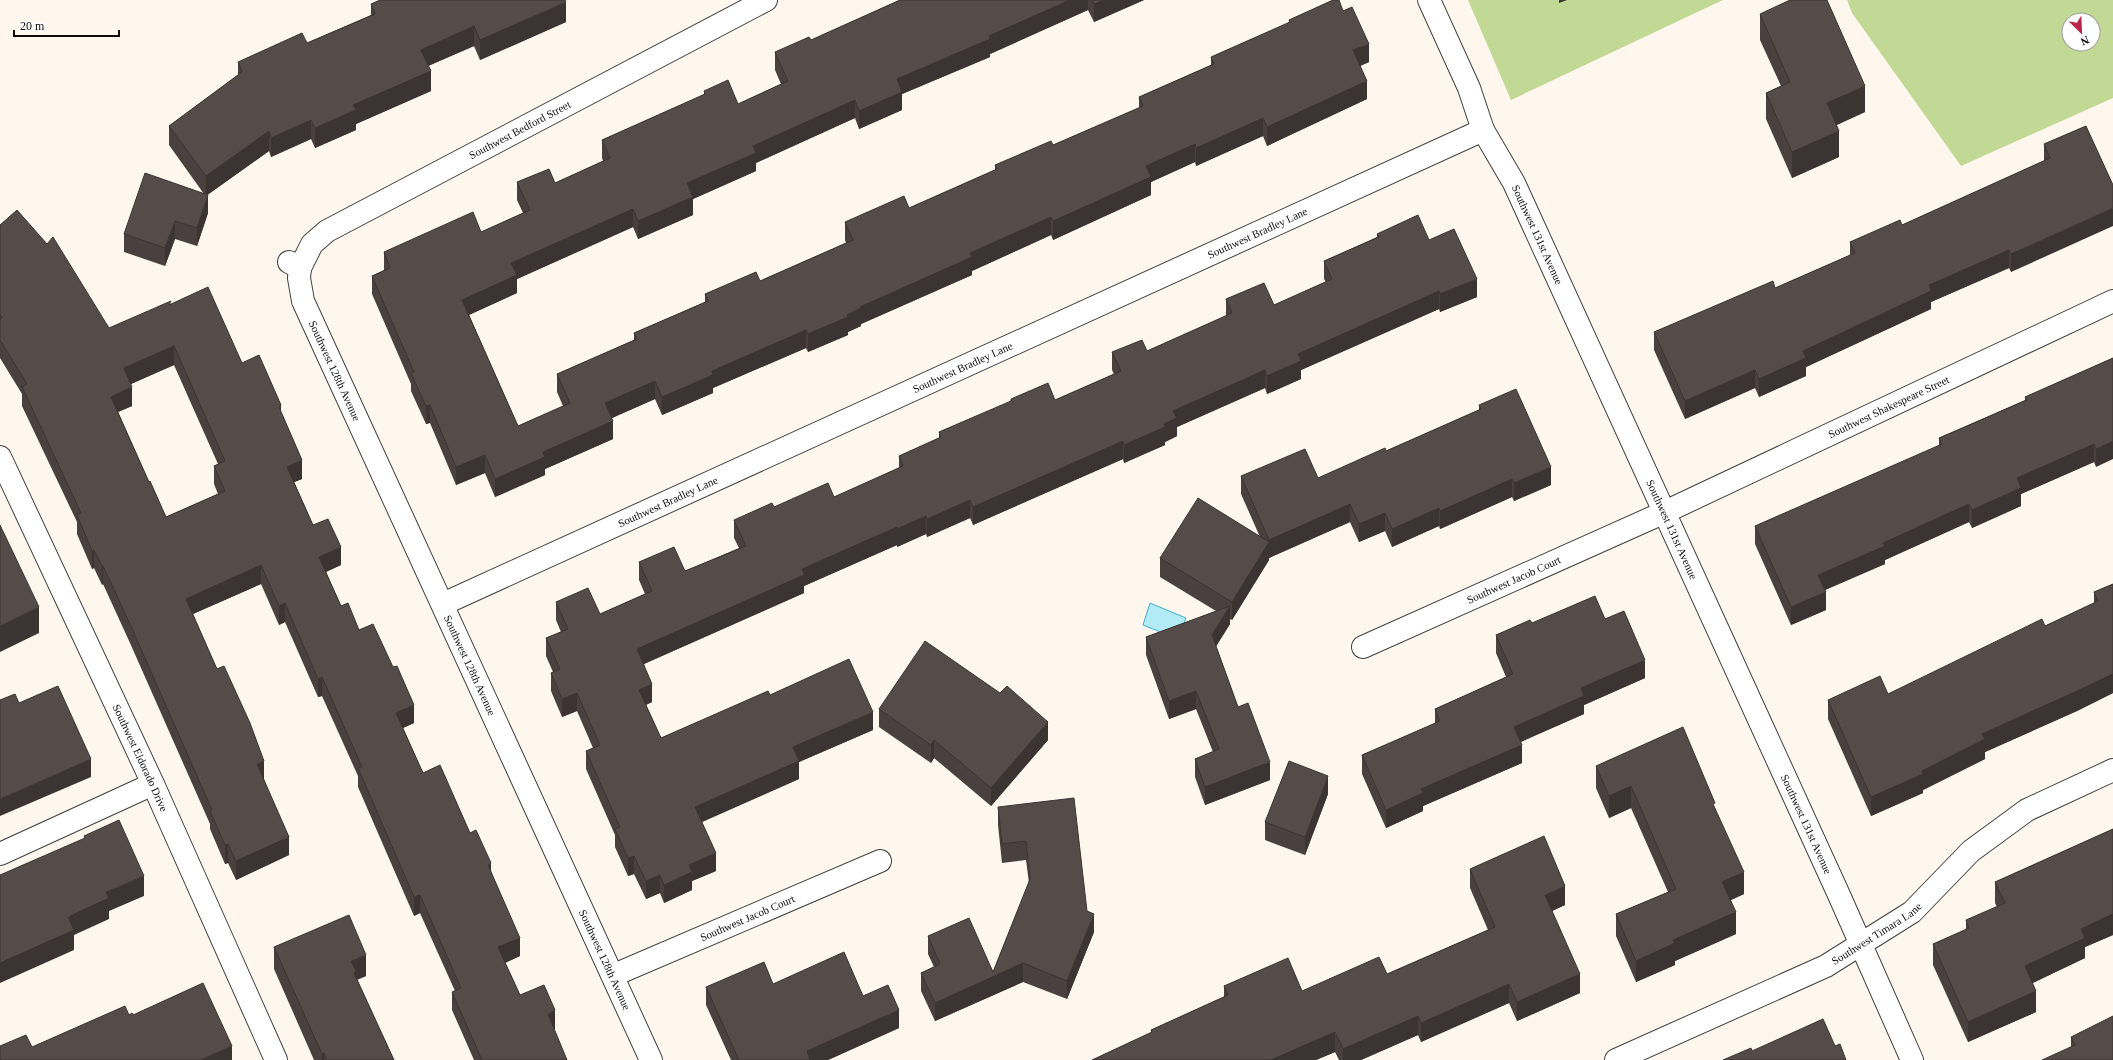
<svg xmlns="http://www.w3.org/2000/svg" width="2113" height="1060" viewBox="0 0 2113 1060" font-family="Georgia,serif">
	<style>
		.forest { fill: #c2d996; fill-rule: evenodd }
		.water { fill: #b2eaf5; stroke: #3ab0cb }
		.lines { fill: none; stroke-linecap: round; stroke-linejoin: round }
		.minor-casing { stroke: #404040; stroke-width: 24 }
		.minor { stroke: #fff; stroke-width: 22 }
		.wall { fill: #49403f; fill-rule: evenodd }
		.shaded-wall { fill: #3c3433 }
		.building { fill: #554b49; stroke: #3c3433; fill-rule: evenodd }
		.labels { text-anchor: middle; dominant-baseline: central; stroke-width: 4; stroke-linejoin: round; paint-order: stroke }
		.street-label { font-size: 11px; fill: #0d0d0d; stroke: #fff }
	</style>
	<rect width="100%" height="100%" fill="#fff7ed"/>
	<!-- forest -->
	<path class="forest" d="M 1468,0 L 1723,0 L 1511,100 Z
		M 1847,0 L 2113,0 L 2113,98 L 1961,166 L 1852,13 ZM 2069,20 L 2093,20 L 2093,44 L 2069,44 Z"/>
	<!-- water -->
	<path class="water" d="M 1150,603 L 1186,618 L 1178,639 L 1143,625 Z"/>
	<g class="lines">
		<defs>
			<g id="minor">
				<path id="s1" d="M 1429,0 L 1469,88 L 1483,130 L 1514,183 L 1839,895 L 1912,1060"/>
				<path id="s2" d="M 289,262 L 300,268 L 312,244 L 327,231 L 766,0"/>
				<path id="s3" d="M 300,268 L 299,278 L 303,301 L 651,1060"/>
				<path id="s4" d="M 0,457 L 153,784 L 276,1060"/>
				<path id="s5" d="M 443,604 L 1483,130"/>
				<path id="s6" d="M 1363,647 L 1665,512 L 2113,301"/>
				<path d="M 0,854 L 153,784"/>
				<path id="s7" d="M 614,975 L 880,861"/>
				<path id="s8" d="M 1616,1060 L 1826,966 L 1912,912 L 1971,851 L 2027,810 L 2113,770"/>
			</g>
		</defs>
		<!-- minor casing -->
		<use href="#minor" class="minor-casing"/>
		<!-- minor -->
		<use href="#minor" class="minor"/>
	</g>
	<!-- wall -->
	<path class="wall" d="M 900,0 L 1144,0 L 1094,22 L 1088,10 L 990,54 L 990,57 L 902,94 L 902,110 L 859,129 L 855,118 L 756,163 L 756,171 L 693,199 L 693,215 L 638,239 L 633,227 L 517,279 L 517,293 L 469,315 L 518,426 L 563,406 L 557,392 L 557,374 L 634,340 L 634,333 L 705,302 L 705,294 L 760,281 L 846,243 L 845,240 L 845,222 L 909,208 L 995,170 L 995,165 L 1053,145 L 1139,108 L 1139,97 L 1211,65 L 1211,57 L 1289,23 L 1289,20 L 1343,11 L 1369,62 L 1360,66 L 1367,99 L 1267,146 L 1263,136 L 1196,166 L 1195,162 L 1151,182 L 1151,195 L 1053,240 L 1051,235 L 972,271 L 972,275 L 861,324 L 861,326 L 848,332 L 848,335 L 808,352 L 806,348 L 713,388 L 713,393 L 662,415 L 655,399 L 612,418 L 613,439 L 545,469 L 545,475 L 495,497 L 485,473 L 456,485 L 430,423 L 426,424 L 411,391 L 411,384 L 372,294 L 372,276 L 384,270 L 384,252 L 481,232 L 523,213 L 517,200 L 517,182 L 555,183 L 603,161 L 602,158 L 602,140 L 704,95 L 704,91 L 738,104 L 781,84 L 775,70 L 775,52 L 811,40 Z
		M 371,4 L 566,22 L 480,60 L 474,46 L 428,66 L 431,91 L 356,124 L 356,130 L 315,148 L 311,139 L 271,157 L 269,151 L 207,195 L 208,213 L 197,246 L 175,239 L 165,266 L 124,252 L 124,234 L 204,194 L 169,145 L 169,126 L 238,75 L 238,62 L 307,43 L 371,15 Z
		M 1760,14 L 1865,112 L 1837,125 L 1839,157 L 1792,178 L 1766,119 L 1766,93 L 1781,86 L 1760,40 Z
		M 2086,126 L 2011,272 L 2009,268 L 1931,302 L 1931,309 L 1806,367 L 1806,376 L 1759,397 L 1755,388 L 1685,419 L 1654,350 L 1654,332 L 1775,288 L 1850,255 L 1850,242 L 1902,225 L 2044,161 L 2044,144 Z
		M 0,225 L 109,328 L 171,304 L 242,363 L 281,413 L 302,479 L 294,482 L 313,525 L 341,565 L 326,572 L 341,606 L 359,630 L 414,723 L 403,728 L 423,773 L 470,833 L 491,871 L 520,956 L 505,963 L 520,995 L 555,1029 L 554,1029 L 567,1060 L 474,1060 L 452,1010 L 452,992 L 455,991 L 420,913 L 414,916 L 358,787 L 358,776 L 322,696 L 318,697 L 285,622 L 279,625 L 261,584 L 193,614 L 264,780 L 289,855 L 236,880 L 228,863 L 225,864 L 210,829 L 210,824 L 130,643 L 103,584 L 102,585 L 94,568 L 92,569 L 77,534 L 77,522 L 22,406 L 22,394 L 0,358 ZM 174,365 L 218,464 L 214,466 L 214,484 L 218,494 L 166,517 L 149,482 L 118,412 L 132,406 L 131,384 Z
		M 1377,234 L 1429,240 L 1477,297 L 1440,312 L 1439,309 L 1301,370 L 1301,379 L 1267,394 L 1265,388 L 1177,427 L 1177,436 L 1165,442 L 1165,445 L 1124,463 L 1123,459 L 973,525 L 970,518 L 927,537 L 926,534 L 897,547 L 897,545 L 804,586 L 804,593 L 644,664 L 652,702 L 646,705 L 661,738 L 770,695 L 873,730 L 799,762 L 799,779 L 702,822 L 716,871 L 692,881 L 692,890 L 664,903 L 660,893 L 646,899 L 634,874 L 628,876 L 615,847 L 615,835 L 586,769 L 586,751 L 593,748 L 577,711 L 562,717 L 551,691 L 551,673 L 553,672 L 546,656 L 546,638 L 561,632 L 556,620 L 556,602 L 600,614 L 645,594 L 639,580 L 639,562 L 685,571 L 739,548 L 734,538 L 734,520 L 774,507 L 834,497 L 899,468 L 899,456 L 939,438 L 939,432 L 1011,402 L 1011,399 L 1055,400 L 1114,374 L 1112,370 L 1112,352 L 1147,351 L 1226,316 L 1226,299 L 1274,305 L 1326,282 L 1324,279 L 1324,261 L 1377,237 Z
		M 2113,358 L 2096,467 L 2094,462 L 2021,494 L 2021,506 L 1972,528 L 1969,522 L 1885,560 L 1885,564 L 1825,590 L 1826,610 L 1791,625 L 1755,544 L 1755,526 L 1939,446 L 1939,438 L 2025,400 L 2025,397 Z
		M 1479,405 L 1551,485 L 1514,501 L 1512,497 L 1440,529 L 1439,526 L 1392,547 L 1385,531 L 1359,542 L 1350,522 L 1269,558 L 1269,560 L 1232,620 L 1230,619 L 1230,624 L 1216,646 L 1238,707 L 1270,780 L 1205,805 L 1195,777 L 1195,759 L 1213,752 L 1196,709 L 1169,719 L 1146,655 L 1146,637 L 1216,611 L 1160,577 L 1160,558 L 1260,537 L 1241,494 L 1241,476 L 1318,478 L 1386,451 L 1479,410 Z
		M 2113,584 L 2113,693 L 2077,711 L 1985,752 L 1985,759 L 1923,790 L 1923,793 L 1871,816 L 1828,719 L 1828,700 L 1888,694 L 2045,626 L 2094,603 L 2094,592 Z
		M 1605,619 L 1645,678 L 1584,705 L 1584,714 L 1520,742 L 1522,763 L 1423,806 L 1423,811 L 1386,828 L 1362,774 L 1362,755 L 1435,724 L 1435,709 L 1506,677 L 1496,653 L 1496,635 L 1532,623 Z
		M 1000,693 L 1048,740 L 991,806 L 934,758 L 931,763 L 879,727 L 879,709 Z
		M 1596,766 L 1715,808 L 1744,894 L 1731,900 L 1736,934 L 1675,961 L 1675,965 L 1636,982 L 1616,936 L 1616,914 L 1668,892 L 1631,808 L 1609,818 L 1596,788 Z
		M 1328,794 L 1305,855 L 1265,840 L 1265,822 Z
		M 998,807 L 1087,911 L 1094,932 L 1067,999 L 1023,982 L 935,1021 L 921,991 L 921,973 L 934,967 L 928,954 L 928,936 L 993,972 L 1029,883 L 1026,860 L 1002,863 L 998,825 Z
		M 2113,829 L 2113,935 L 2085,947 L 2085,958 L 2032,983 L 2036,1012 L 1968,1042 L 1933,965 L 1933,944 L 1966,930 L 1966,920 L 1997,907 L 1995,903 L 1995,882 Z
		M 1470,869 L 1565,905 L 1552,911 L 1580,993 L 1517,1021 L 1509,1003 L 1421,1042 L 1418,1035 L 1361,1060 L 1339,1060 L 1335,1052 L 1316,1060 L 1092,1060 L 1151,1033 L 1151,1030 L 1224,997 L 1224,986 L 1302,991 L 1387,974 L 1488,930 L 1470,888 Z
		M 274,947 L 366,976 L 357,980 L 394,1060 L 314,1060 L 274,969 Z
		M 773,984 L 863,996 L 899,1028 L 828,1060 L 731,1060 L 706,1005 L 706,987 Z
		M 2071,1037 L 2113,1060 L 2071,1047 Z"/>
	<!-- shaded-wall -->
	<path class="shaded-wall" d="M 1070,0 L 1088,0 L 1088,10 L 990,54 L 990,57 L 902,94 L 902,110 L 859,129 L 859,111 L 897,79 L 989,36 Z
		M 1104,0 L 1144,0 L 1094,22 L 1094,4 Z
		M 1559,0 L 1567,0 L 1559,3 Z
		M 566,2 L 566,22 L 480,60 L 480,40 Z
		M 474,26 L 474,46 L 421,69 L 421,50 Z
		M 1369,44 L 1369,62 L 1353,69 L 1353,50 Z
		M 431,71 L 431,91 L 356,124 L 356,130 L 315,148 L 315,128 L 353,105 Z
		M 1367,81 L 1367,99 L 1267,146 L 1267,127 Z
		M 1865,86 L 1865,112 L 1827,129 L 1827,103 Z
		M 855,100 L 855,118 L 756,163 L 756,171 L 693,199 L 693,215 L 638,239 L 638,221 L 687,183 L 753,146 Z
		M 1263,118 L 1263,136 L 1196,166 L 1196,148 Z
		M 311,120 L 311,139 L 271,157 L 271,138 Z
		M 269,131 L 269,151 L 206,196 L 206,176 Z
		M 1839,131 L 1839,157 L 1792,178 L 1792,152 Z
		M 1195,144 L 1195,162 L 1151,182 L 1151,195 L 1053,240 L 1053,221 L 1146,166 Z
		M 208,195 L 208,213 L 197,246 L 197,228 Z
		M 2113,208 L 2113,226 L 2011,272 L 2011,254 Z
		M 633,209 L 633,227 L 517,279 L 517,293 L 462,318 L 462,300 L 511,263 Z
		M 1051,217 L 1051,235 L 972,271 L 972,275 L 861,324 L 861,326 L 848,332 L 848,335 L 808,352 L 808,334 L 847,315 L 860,307 L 970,253 Z
		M 175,221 L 175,239 L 165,266 L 165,248 Z
		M 2009,250 L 2009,268 L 1931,302 L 1931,309 L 1806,367 L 1806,376 L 1759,397 L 1759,379 L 1803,351 L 1929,285 Z
		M 1477,279 L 1477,297 L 1440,312 L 1440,294 Z
		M 1439,291 L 1439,309 L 1301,370 L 1301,379 L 1267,394 L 1267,376 L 1298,354 Z
		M 806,330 L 806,348 L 713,388 L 713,393 L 662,415 L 662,397 L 712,371 Z
		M 174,346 L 174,365 L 124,387 L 124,368 Z
		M 1265,370 L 1265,388 L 1177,427 L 1177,436 L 1165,442 L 1165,445 L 1124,463 L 1124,445 L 1164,424 L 1173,411 Z
		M 1755,370 L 1755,388 L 1685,419 L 1685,401 Z
		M 655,381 L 655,399 L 605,421 L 605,403 Z
		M 132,387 L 132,406 L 111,415 L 111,397 Z
		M 281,405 L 281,424 L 279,407 Z
		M 430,405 L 430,423 L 426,424 L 426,406 Z
		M 613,421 L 613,439 L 545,469 L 545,475 L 495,497 L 495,479 L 543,452 Z
		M 1123,441 L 1123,459 L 973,525 L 973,507 Z
		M 2113,441 L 2113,459 L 2096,467 L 2096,449 Z
		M 2094,444 L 2094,462 L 2021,494 L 2021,506 L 1972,528 L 1972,510 L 2017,478 Z
		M 485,455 L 485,473 L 456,485 L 456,467 Z
		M 302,460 L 302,479 L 287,485 L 287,467 Z
		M 1551,467 L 1551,485 L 1514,501 L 1514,483 Z
		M 1512,479 L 1512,497 L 1440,529 L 1440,511 Z
		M 970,500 L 970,518 L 927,537 L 927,519 Z
		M 1350,504 L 1350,522 L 1269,558 L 1269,540 Z
		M 1969,504 L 1969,522 L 1885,560 L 1885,564 L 1818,593 L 1818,575 L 1883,543 Z
		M 1439,508 L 1439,526 L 1392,547 L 1392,529 Z
		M 1385,513 L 1385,531 L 1359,542 L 1359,524 Z
		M 926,516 L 926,534 L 897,547 L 897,529 Z
		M 897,527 L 897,545 L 804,586 L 804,593 L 637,667 L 637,649 L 802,569 Z
		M 1269,542 L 1269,560 L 1232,620 L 1232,602 Z
		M 341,547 L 341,565 L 319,575 L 319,557 Z
		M 94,550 L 94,568 L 92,569 L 92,551 Z
		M 261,565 L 261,584 L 186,617 L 186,599 Z
		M 102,566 L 103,566 L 103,584 L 102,585 Z
		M 1826,592 L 1826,610 L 1791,625 L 1791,607 Z
		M 285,603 L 285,622 L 279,625 L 279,606 Z
		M 1230,606 L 1230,624 L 1212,653 L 1212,635 Z
		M 39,607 L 39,633 L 0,652 L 0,626 Z
		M 1645,660 L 1645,678 L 1584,705 L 1584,714 L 1514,745 L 1514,727 L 1581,688 Z
		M 2113,674 L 2113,693 L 2077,711 L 1985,752 L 1985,759 L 1923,790 L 1923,793 L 1871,816 L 1871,797 L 1922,771 L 1982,734 Z
		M 322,677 L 322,696 L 318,697 L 318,679 Z
		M 652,684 L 652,702 L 639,708 L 639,690 Z
		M 1196,691 L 1196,709 L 1169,719 L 1169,701 Z
		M 577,693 L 577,711 L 562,717 L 562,699 Z
		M 414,705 L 414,723 L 396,731 L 396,713 Z
		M 873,712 L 873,730 L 799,762 L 799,779 L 695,825 L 695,807 L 793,747 Z
		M 1048,722 L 1048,740 L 991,806 L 991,788 Z
		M 934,740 L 934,758 L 931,763 L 931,745 Z
		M 1522,745 L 1522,763 L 1423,806 L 1423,811 L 1386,828 L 1386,810 L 1421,789 Z
		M 91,759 L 91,777 L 0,816 L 0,799 Z
		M 264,761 L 264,780 L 257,783 L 257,764 Z
		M 1270,762 L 1270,780 L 1205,805 L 1205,787 Z
		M 1328,776 L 1328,794 L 1305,855 L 1305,837 Z
		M 1631,786 L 1631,808 L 1609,818 L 1609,796 Z
		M 289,837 L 289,855 L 236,880 L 236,861 Z
		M 228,844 L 228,863 L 225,864 L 225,845 Z
		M 716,853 L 716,871 L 692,881 L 692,890 L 664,903 L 664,885 L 689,865 Z
		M 634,856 L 634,874 L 628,876 L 628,858 Z
		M 491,863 L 491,882 L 488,865 Z
		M 1744,872 L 1744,894 L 1722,904 L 1722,882 Z
		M 660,875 L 660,893 L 646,899 L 646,881 Z
		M 144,876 L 144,896 L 109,911 L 109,919 L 74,935 L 74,950 L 0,983 L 0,963 L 106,892 Z
		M 1565,886 L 1565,905 L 1545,914 L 1545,895 Z
		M 420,895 L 420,913 L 414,916 L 414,897 Z
		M 1736,912 L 1736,934 L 1675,961 L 1675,965 L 1636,982 L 1636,961 L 1673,940 Z
		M 1094,914 L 1094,932 L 1067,999 L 1067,981 Z
		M 2113,914 L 2113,935 L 2085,947 L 2085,958 L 2025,987 L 2025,966 L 2081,929 Z
		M 520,938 L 520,956 L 498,966 L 498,947 Z
		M 366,955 L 366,976 L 356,980 L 356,993 L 351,961 Z
		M 1023,963 L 1023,982 L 935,1021 L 935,1003 Z
		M 1580,974 L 1580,993 L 1517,1021 L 1517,1002 Z
		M 1509,984 L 1509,1003 L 1421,1042 L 1421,1023 Z
		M 2036,991 L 2036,1012 L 1968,1042 L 1968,1022 Z
		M 555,1010 L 555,1029 L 548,1032 L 548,1014 Z
		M 899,1010 L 899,1028 L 828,1060 L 807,1060 L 807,1051 Z
		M 1418,1016 L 1418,1035 L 1361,1060 L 1343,1060 L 1343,1049 Z
		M 1335,1032 L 1335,1052 L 1316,1060 L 1271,1060 Z
		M 232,1046 L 232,1060 L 200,1060 Z
		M 324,1053 L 324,1060 L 322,1060 L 322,1054 Z"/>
	<!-- building -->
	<path class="building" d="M 380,0 L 565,0 L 566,2 L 480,40 L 474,26 L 421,50 L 431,71 L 353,105 L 356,110 L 315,128 L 311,120 L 271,138 L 269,131 L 206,176 L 169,126 L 242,72 L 238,62 L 302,33 L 307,43 L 375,14 L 371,4 Z
		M 900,0 L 1070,0 L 989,36 L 990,39 L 897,79 L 902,92 L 859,111 L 855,100 L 753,146 L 756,153 L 687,183 L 693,197 L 638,221 L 633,209 L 511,263 L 517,275 L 462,300 L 518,426 L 570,403 L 557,374 L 637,339 L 634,333 L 708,301 L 705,294 L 756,272 L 760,281 L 853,240 L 845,222 L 904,196 L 909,208 L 997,169 L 995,165 L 1051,141 L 1053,145 L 1143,106 L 1139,97 L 1214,64 L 1211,57 L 1290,22 L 1289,20 L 1333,0 L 1339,0 L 1343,11 L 1352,7 L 1369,44 L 1353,50 L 1367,81 L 1267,127 L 1263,118 L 1196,148 L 1195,144 L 1146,166 L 1151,177 L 1053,221 L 1051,217 L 970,253 L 972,257 L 860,307 L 861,308 L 847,315 L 848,317 L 808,334 L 806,330 L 712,371 L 713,375 L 662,397 L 655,381 L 605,403 L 613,421 L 543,452 L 545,457 L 495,479 L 485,455 L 456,467 L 430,405 L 426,406 L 411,373 L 414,372 L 372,276 L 390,268 L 384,252 L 473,212 L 481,232 L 530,210 L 517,182 L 549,169 L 555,183 L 610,158 L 602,140 L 705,94 L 704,91 L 728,80 L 738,104 L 788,81 L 775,52 L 809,37 L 811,40 Z
		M 1092,0 L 1104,0 L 1094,4 Z
		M 1790,0 L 1827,0 L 1865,86 L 1827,103 L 1839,131 L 1792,152 L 1766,93 L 1790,82 L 1760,14 Z
		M 2086,126 L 2113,185 L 2113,208 L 2011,254 L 2009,250 L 1929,285 L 1931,291 L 1803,351 L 1806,358 L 1759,379 L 1755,370 L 1685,401 L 1654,332 L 1773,281 L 1775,288 L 1855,253 L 1850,242 L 1900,220 L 1902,225 L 2050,158 L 2044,144 Z
		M 145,173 L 208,195 L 197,228 L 175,221 L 165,248 L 124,234 Z
		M 17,210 L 47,244 L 53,237 L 109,328 L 171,301 L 169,305 L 208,287 L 242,363 L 259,355 L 281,405 L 279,407 L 302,460 L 287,467 L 313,525 L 328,519 L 341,547 L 319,557 L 341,606 L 348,603 L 359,630 L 373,624 L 393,667 L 397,666 L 414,705 L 396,713 L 423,773 L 440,765 L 470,833 L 476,830 L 491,863 L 488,865 L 520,938 L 498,947 L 520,995 L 544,985 L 555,1010 L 548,1014 L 567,1060 L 482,1060 L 452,992 L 461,988 L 420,895 L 414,897 L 358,768 L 362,767 L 322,677 L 318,679 L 285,603 L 279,606 L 261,565 L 186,599 L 217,669 L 224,666 L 250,723 L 264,761 L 257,764 L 289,837 L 236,861 L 228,844 L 225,845 L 210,811 L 212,810 L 130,624 L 103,566 L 102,566 L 94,550 L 92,551 L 77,515 L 81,513 L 22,387 L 27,384 L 0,340 L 0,320 L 2,318 L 0,315 L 0,225 ZM 174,346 L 225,461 L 214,466 L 225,491 L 166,517 L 150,481 L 149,482 L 111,397 L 132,387 L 124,368 Z
		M 1418,215 L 1429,240 L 1454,229 L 1477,279 L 1440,294 L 1439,291 L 1298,354 L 1301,361 L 1267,376 L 1265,370 L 1173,411 L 1177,418 L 1164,424 L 1165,427 L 1124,445 L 1123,441 L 973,507 L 970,500 L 927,519 L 926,516 L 897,529 L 897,527 L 802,569 L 804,575 L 637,649 L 652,684 L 639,690 L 661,738 L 768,691 L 770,695 L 849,659 L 873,712 L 793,747 L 799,761 L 695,807 L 716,853 L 689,865 L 692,872 L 664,885 L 660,875 L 646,881 L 634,856 L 628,858 L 615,829 L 620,827 L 586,751 L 600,745 L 577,693 L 562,699 L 551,673 L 560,669 L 546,638 L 568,629 L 556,602 L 588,588 L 600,614 L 652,591 L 639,562 L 674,547 L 685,571 L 746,546 L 734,520 L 772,503 L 774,507 L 828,483 L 834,497 L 903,466 L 899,456 L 941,437 L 939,432 L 1011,401 L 1011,399 L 1048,383 L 1055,400 L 1121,371 L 1112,352 L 1142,340 L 1147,351 L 1232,313 L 1226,299 L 1264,283 L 1274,305 L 1332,279 L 1324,261 L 1379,237 L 1377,234 Z
		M 2113,358 L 2113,441 L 2096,449 L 2094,444 L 2017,478 L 2021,488 L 1972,510 L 1969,504 L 1883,543 L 1885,546 L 1818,575 L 1826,592 L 1791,607 L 1755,526 L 1942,444 L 1939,438 L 2027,400 L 2025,397 Z
		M 1516,389 L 1551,467 L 1514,483 L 1512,479 L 1440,511 L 1439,508 L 1392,529 L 1385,513 L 1359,524 L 1350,504 L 1269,540 L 1241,476 L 1305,449 L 1318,478 L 1385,448 L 1386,451 L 1481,409 L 1479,405 Z
		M 1198,498 L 1269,542 L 1232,602 L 1160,558 Z
		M 0,525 L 39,607 L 0,626 Z
		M 2113,584 L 2113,674 L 2077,691 L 1982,734 L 1985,739 L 1922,771 L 1923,774 L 1871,797 L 1828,700 L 1880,676 L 1888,694 L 2042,619 L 2045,626 L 2098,601 L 2094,592 Z
		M 1595,596 L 1605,619 L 1624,611 L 1645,660 L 1581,688 L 1584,696 L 1514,727 L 1522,745 L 1421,789 L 1423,793 L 1386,810 L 1362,755 L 1440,721 L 1435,709 L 1513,674 L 1496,635 L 1530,620 L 1532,623 Z
		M 1230,606 L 1212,635 L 1238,707 L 1248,703 L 1270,762 L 1205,787 L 1195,759 L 1219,749 L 1196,691 L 1169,701 L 1146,637 Z
		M 925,641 L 1000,693 L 1007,686 L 1048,722 L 991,788 L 934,740 L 931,745 L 879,709 Z
		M 58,686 L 91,759 L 0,799 L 0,700 L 15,694 L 19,703 Z
		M 1683,727 L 1715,803 L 1713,804 L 1744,872 L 1722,882 L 1736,912 L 1673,940 L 1675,943 L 1636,961 L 1616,914 L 1676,889 L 1631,786 L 1609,796 L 1596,766 Z
		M 1289,761 L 1328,776 L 1305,837 L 1265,822 Z
		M 1074,798 L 1087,911 L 1094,914 L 1067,981 L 1023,963 L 935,1003 L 921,973 L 940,964 L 928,936 L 969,918 L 993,972 L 1030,879 L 1026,841 L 1002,844 L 998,807 Z
		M 119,820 L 144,876 L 106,892 L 109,898 L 68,917 L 74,930 L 0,963 L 0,875 L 85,838 L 84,836 Z
		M 2113,829 L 2113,914 L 2081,929 L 2085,938 L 2025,966 L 2036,991 L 1968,1022 L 1933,944 L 1969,928 L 1966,920 L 2005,903 L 1995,882 Z
		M 1544,836 L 1565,886 L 1545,895 L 1580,974 L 1517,1002 L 1509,984 L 1421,1023 L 1418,1016 L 1343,1049 L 1335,1032 L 1271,1060 L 1092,1060 L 1152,1032 L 1151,1030 L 1228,995 L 1224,986 L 1288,958 L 1302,991 L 1379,957 L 1387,974 L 1495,927 L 1470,869 Z
		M 349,915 L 366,955 L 351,961 L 356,971 L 354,973 L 394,1060 L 327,1060 L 324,1053 L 322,1054 L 274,947 Z
		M 844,952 L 863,996 L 888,985 L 899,1010 L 807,1051 L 810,1060 L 739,1060 L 706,987 L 764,962 L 773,984 Z
		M 203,983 L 232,1046 L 200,1060 L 0,1060 L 0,1046 L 26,1035 L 32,1047 L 125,1006 L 129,1015 L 132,1013 L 133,1015 Z
		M 2113,1016 L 2113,1060 L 2042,1060 L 2075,1045 L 2071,1037 Z
		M 1823,1019 L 1835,1046 L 1840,1044 L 1846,1060 L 1723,1060 L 1751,1048 L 1752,1051 Z"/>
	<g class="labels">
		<!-- street labels -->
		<g class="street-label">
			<text stroke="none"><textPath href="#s2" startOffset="277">Southwest Bedford Street</textPath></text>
			<text stroke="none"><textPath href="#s5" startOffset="895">Southwest Bradley Lane</textPath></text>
			<text stroke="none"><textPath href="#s1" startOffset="259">Southwest 131st Avenue</textPath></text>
			<text stroke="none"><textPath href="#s5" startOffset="571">Southwest Bradley Lane</textPath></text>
			<text stroke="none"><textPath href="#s3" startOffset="110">Southwest 128th Avenue</textPath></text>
			<text stroke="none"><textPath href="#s6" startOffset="578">Southwest Shakespeare Street</textPath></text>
			<text stroke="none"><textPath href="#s5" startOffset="247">Southwest Bradley Lane</textPath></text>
			<text stroke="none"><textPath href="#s1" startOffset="583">Southwest 131st Avenue</textPath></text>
			<text stroke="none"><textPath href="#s6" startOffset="165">Southwest Jacob Court</textPath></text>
			<text stroke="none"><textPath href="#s3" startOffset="434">Southwest 128th Avenue</textPath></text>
			<text stroke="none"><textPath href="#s4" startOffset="332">Southwest Eldorado Drive</textPath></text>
			<text stroke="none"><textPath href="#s1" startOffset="907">Southwest 131st Avenue</textPath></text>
			<text stroke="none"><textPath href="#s7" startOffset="145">Southwest Jacob Court</textPath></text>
			<text stroke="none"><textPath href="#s8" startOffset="290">Southwest Timara Lane</textPath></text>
			<text stroke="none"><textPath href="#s3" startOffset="758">Southwest 128th Avenue</textPath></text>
		</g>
	</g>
	<!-- north arrow -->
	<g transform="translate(2081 32) rotate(156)"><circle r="19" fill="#ffffff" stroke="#9e9e9e"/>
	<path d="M0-3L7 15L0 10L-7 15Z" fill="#bb264d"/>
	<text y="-6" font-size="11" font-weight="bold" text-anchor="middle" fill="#0d0d0d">N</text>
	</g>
	<!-- scale -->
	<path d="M14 30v6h105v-6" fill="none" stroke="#0d0d0d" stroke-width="2"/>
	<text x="20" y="30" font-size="12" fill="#0d0d0d" stroke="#ffffff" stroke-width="3" paint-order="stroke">20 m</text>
</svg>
